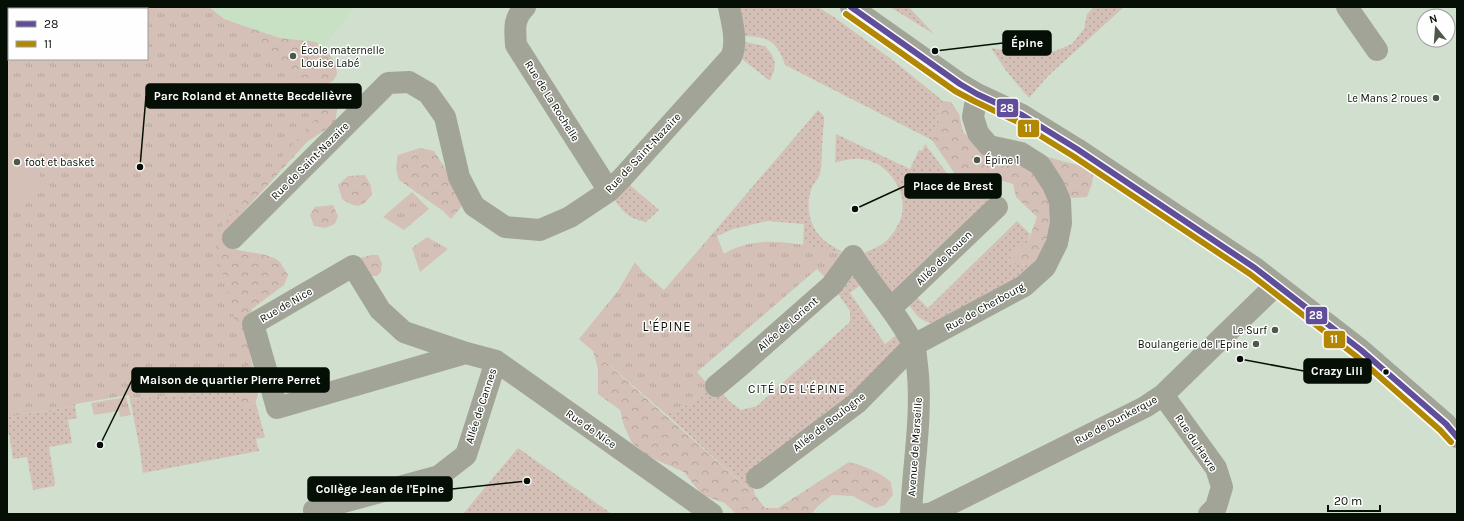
<svg xmlns="http://www.w3.org/2000/svg" width="1464" height="521" viewBox="0 0 1464 521" font-family="Karla,sans-serif">
	<style>
		.built { fill: #c8e1c4 }
		.grass { fill: url(#grass-dots) }
		.forest { fill: url(#forest-crowns) }
		.park { fill: url(#park-tufts); fill-rule: evenodd }
		.garden { fill: #d4c0b6 }
		.lines { fill: none; stroke-linecap: round; stroke-linejoin: round }
		.minor { stroke: #a3a498; stroke-width: 22 }
		.bus-1-casing { stroke: #fefefe; stroke-width: 9 }
		.bus-2-casing { stroke: #fefefe; stroke-width: 9 }
		.bus-1 { stroke: #614e9b; stroke-width: 6 }
		.bus-2 { stroke: #b28702; stroke-width: 6 }
		.poi-dot { fill: #4d584b; stroke: #fefefe; stroke-width: 1.5 }
		.bus-dot { fill: #060f05; stroke: #fefefe; stroke-width: 1.5 }
		.labels { text-anchor: middle; dominant-baseline: central; stroke-width: 3; stroke-linejoin: round; paint-order: stroke }
		.poi-label { font-size: 11px; fill: #060f05; stroke: #fefefe; text-anchor: start }
		.street-label { font-size: 11px; fill: #060f05; stroke: #fefefe }
		.neighbourhood-label { font-size: 12px; letter-spacing: 1px; fill: #060f05; stroke: #fefefe }
		.quarter-label { font-size: 13px; letter-spacing: 1px; fill: #060f05; stroke: #fefefe }
		.leader { fill: none; stroke: #060f05; stroke-width: 1.5 }
		.callout-dot { fill: #060f05; stroke: #fefefe; stroke-width: 1.5 }
		.callout { fill: #060f05; stroke: #060f05; stroke-width: 1.5 }
		.callout-label { font-size: 12px; text-anchor: middle; font-weight: bold; fill: #fff }
		.line-badge { stroke: #fefefe; stroke-width: 1.5 }
		.badge-label { font-size: 11px; text-anchor: middle; font-weight: bold; fill: #fff }
	</style>
	<defs>
		<pattern id="grass-dots" width="8" height="8" patternUnits="userSpaceOnUse"><rect width="8" height="8" fill="#d4c0b6"/><path d="M2 2h.1M6 6h.1" fill="none" stroke="#b4a49b" stroke-width="1.8" stroke-linecap="round"/></pattern>
		<pattern id="forest-crowns" width="20" height="18" patternUnits="userSpaceOnUse"><rect width="20" height="18" fill="#d4c0b6"/><path d="M2 6a3 3 0 1 1 6 0M12 15a3 3 0 1 1 6 0" fill="none" stroke="#b4a49b"/></pattern>
		<pattern id="park-tufts" width="24" height="20" patternUnits="userSpaceOnUse"><rect width="24" height="20" fill="#d4c0b6"/><path d="M3 7l-1-3M5 7V3M7 7l1-3M15 17l-1-3M17 17v-4M19 17l1-3" fill="none" stroke="#b4a49b"/></pattern>
	</defs>
	<rect width="100%" height="100%" fill="#d1e0ce"/>
	<!-- built -->
	<path class="built" d="M 209,7 L 355,7 L 298,78 Z"/>
	<!-- grass -->
	<path class="grass" d="M 739,7 L 818,7 L 834,17 L 895,62 L 943,101 C 938,113 936,127 932,140 L 785,65 C 777,41 769,37 744,36 Z
		M 890,7 L 909,7 L 934,34 Z
		M 1094,7 L 1124,7 L 1048,76 L 1029,98 L 1007,72 L 991,48 L 1021,53 L 1055,51 L 1072,44 L 1084,29 L 1087,14 Z
		M 745,42 L 765,46 C 777,60 777,64 770,81 L 733,52 Z
		M 818,110 C 820,112 823,115 824,117 C 825,121 823,128 823,132 C 822,140 822,170 820,174 C 818,179 814,183 812,187 C 803,211 812,235 834,247 C 839,250 847,255 853,255 C 860,256 873,249 879,246 C 889,241 897,229 901,218 C 909,192 888,162 862,159 C 852,158 844,160 835,163 L 836,134 L 910,169 L 919,150 L 922,151 L 925,144 L 958,188 L 974,194 L 982,193 L 997,207 L 891,308 L 869,279 L 850,293 L 885,344 L 904,329 L 914,345 L 752,484 L 755,495 L 666,414 L 677,411 L 716,386 L 729,401 L 741,410 L 757,406 L 850,322 L 850,311 L 832,285 L 852,255 L 803,245 L 804,224 L 767,221 L 733,229 L 717,236 L 714,232 Z
		M 622,178 L 659,210 L 646,222 C 625,218 620,208 609,191 Z
		M 1017,221 L 1030,234 L 1028,242 L 1015,251 L 1007,264 L 1021,264 L 1031,266 L 1019,277 L 934,323 C 921,323 915,313 908,304 L 913,293 L 928,308 Z
		M 252,389 L 265,437 L 256,439 L 259,451 L 143,473 L 140,450 L 130,399 Z
		M 75,406 L 77,418 L 68,420 L 72,443 L 49,447 L 55,483 L 54,486 L 33,490 L 27,457 L 13,459 L 9,434 L 7,434 L 7,417 Z
		M 518,448 L 612,514 L 463,514 Z"/>
	<!-- forest -->
	<path class="forest" d="M 156,7 L 206,13 L 280,38 L 316,42 L 329,54 L 336,65 L 337,74 L 333,81 L 324,86 L 338,104 L 335,123 L 307,142 L 227,230 L 225,245 C 240,254 266,251 279,261 C 282,264 285,271 288,275 L 284,285 L 252,309 L 248,328 L 248,343 L 258,395 L 254,407 L 248,408 L 241,406 L 233,381 Z
		M 943,101 L 951,102 L 959,114 L 963,132 L 973,141 L 1044,156 L 1081,166 L 1093,175 L 1092,184 L 1087,197 L 1073,198 L 1062,192 L 1042,254 L 1031,266 L 1021,264 L 1007,264 L 1015,251 L 1028,242 L 1037,217 L 1016,197 L 1013,184 L 1000,180 L 990,174 L 971,180 L 957,177 L 932,140 C 936,127 938,113 943,101 Z
		M 420,148 L 434,151 L 449,174 L 462,206 L 451,219 L 443,211 L 399,180 L 396,168 L 398,155 Z
		M 365,175 L 371,186 L 372,195 C 360,209 357,208 342,199 L 338,185 L 348,176 Z
		M 333,205 L 338,216 L 335,224 L 325,228 L 314,226 L 310,215 L 315,207 Z
		M 371,255 L 378,255 L 382,263 L 381,272 L 377,276 L 362,276 L 359,266 L 361,258 Z
		M 593,351 L 755,495 L 765,508 L 778,508 L 849,462 C 864,466 878,471 891,482 L 893,495 L 885,505 L 875,508 L 853,496 L 832,495 L 818,506 L 811,514 L 736,514 L 725,503 L 702,495 L 684,472 L 650,457 L 632,443 L 624,426 L 620,410 L 598,394 L 598,369 Z"/>
	<!-- park -->
	<path class="park" d="M 7,7 L 209,7 L 329,103 L 213,236 L 252,389 L 130,399 L 129,395 L 75,404 L 75,406 L 7,417 ZM 9,9 L 147,9 L 147,59 L 9,59 Z
		M 412,192 L 429,209 L 404,230 L 383,217 Z
		M 714,232 L 717,236 L 724,254 C 761,230 813,247 853,256 L 832,285 L 817,269 L 697,372 L 711,388 L 716,386 L 677,411 L 666,414 L 579,339 L 618,291 L 635,262 L 642,271 L 664,290 Z
		M 427,237 L 448,249 L 420,272 L 412,248 Z
		M 126,397 L 131,415 L 120,417 L 119,411 L 94,415 L 91,403 Z"/>
	<!-- garden -->
	<path class="garden" d="M 7,141 L 47,183 L 19,208 L 7,196 Z"/>
	<g class="lines">
		<!-- minor -->
		<path class="minor" d="M 525,7 C 513,19 515,29 516,45 L 609,191
			M 851,7 L 960,84 L 977,94 L 1022,115 L 1077,149 L 1255,268 L 1361,350 L 1446,424 L 1457,437
			M 1347,7 L 1377,50
			M 233,238 L 388,83 L 409,82 L 428,93 L 445,117 L 459,177 L 474,206 L 505,227 L 540,230 L 570,217 L 609,191 L 622,178 L 731,57 C 738,43 732,22 729,7
			M 891,308 L 997,207
			M 466,353 L 277,408 L 253,324 L 353,266 L 380,310 L 404,332 L 466,353 L 496,361 L 712,514
			M 716,386 L 740,366 L 832,285 L 853,256 C 871,286 897,312 913,344 C 916,349 916,358 917,365 C 923,414 913,465 911,514
			M 1163,395 L 1216,468 L 1222,487 L 1216,507 L 1209,514
			M 757,478 L 857,403 L 914,345 L 1024,286 L 1045,267 L 1057,243 L 1061,223 L 1060,201 L 1053,185 L 1040,165 L 1021,153 L 989,146 L 978,133 L 973,117 L 977,94
			M 314,510 L 439,476 L 466,455 L 496,361
			M 926,514 L 932,513 L 1145,407 L 1163,395 L 1276,285"/>
		<defs>
			<path id="bus-1" d="M 851,7 L 960,84 L 977,94 L 1022,115 L 1077,149 L 1255,268 L 1361,350 L 1446,424 L 1457,437"/>
			<path id="bus-2" d="M 846,14 L 955,91 L 974,101 L 1018,122 L 1073,156 L 1250,274 L 1356,356 L 1440,430 L 1451,442"/>
		</defs>
		<!-- bus-1 casing -->
		<use href="#bus-1" class="bus-1-casing"/>
		<!-- bus-2 casing -->
		<use href="#bus-2" class="bus-2-casing"/>
		<!-- bus-1 -->
		<use href="#bus-1" class="bus-1"/>
		<!-- bus-2 -->
		<use href="#bus-2" class="bus-2"/>
	</g>
	<!-- markers -->
	<g class="poi-dot">
		<circle cx="293" cy="56" r="4"/>
		<circle cx="1436" cy="98" r="4"/>
		<circle cx="977" cy="160" r="4"/>
		<circle cx="17" cy="162" r="4"/>
		<circle cx="1275" cy="330" r="4"/>
		<circle cx="1256" cy="344" r="4"/>
	</g>
	<circle class="bus-dot" cx="1386" cy="372" r="3.5"/>
	<g class="labels">
		<!-- poi labels -->
		<g class="poi-label">
			<text x="301" y="50">École maternelle<tspan x="301" dy="13">Louise Labé</tspan></text>
			<text x="1428" y="98" text-anchor="end">Le Mans 2 roues</text>
			<text x="985" y="160">Épine 1</text>
			<text x="25" y="162">foot et basket</text>
			<text x="1267" y="330" text-anchor="end">Le Surf</text>
			<text x="1248" y="344" text-anchor="end">Boulangerie de l'Epine</text>
		</g>
		<!-- street labels -->
		<g class="street-label">
			<text transform="translate(552 101) rotate(58)">Rue de La Rochelle</text>
			<text transform="translate(643 153) rotate(-47)">Rue de Saint-Nazaire</text>
			<text transform="translate(310 161) rotate(-45)">Rue de Saint-Nazaire</text>
			<text transform="translate(944 258) rotate(-44)">Allée de Rouen</text>
			<text transform="translate(286 305) rotate(-30)">Rue de Nice</text>
			<text transform="translate(985 307) rotate(-29)">Rue de Cherbourg</text>
			<text transform="translate(788 324) rotate(-41)">Allée de Lorient</text>
			<text transform="translate(481 406) rotate(-72)">Allée de Cannes</text>
			<text transform="translate(1116 420) rotate(-28)">Rue de Dunkerque</text>
			<text transform="translate(829 422) rotate(-38)">Allée de Boulogne</text>
			<text transform="translate(591 429) rotate(35)">Rue de Nice</text>
			<text transform="translate(1196 443) rotate(56)">Rue du Havre</text>
			<text transform="translate(915 447) rotate(-86)">Avenue de Marseille</text>
		</g>
		<!-- neighbourhood labels -->
		<g class="neighbourhood-label">
			<text x="797" y="389">CITÉ DE L'ÉPINE</text>
		</g>
		<!-- quarter labels -->
		<g class="quarter-label">
			<text x="667" y="326">L'ÉPINE</text>
		</g>
	</g>
	<!-- callouts -->
	<path class="leader" d="M935 51L1003 43M140 167L146 96M855 209L905 186M1240 359L1304 371M100 445L132 380M527 481L452 489"/>
	<g class="callout-dot">
		<circle cx="935" cy="51" r="4"/>
		<circle cx="140" cy="167" r="4"/>
		<circle cx="855" cy="209" r="4"/>
		<circle cx="1240" cy="359" r="4"/>
		<circle cx="100" cy="445" r="4"/>
		<circle cx="527" cy="481" r="4"/>
	</g>
	<g class="callout">
		<rect x="1003" y="31" width="48" height="24" rx="4"/>
		<rect x="146" y="84" width="215" height="24" rx="4"/>
		<rect x="905" y="174" width="96" height="24" rx="4"/>
		<rect x="1304" y="359" width="67" height="24" rx="4"/>
		<rect x="132" y="368" width="197" height="24" rx="4"/>
		<rect x="308" y="477" width="144" height="24" rx="4"/>
	</g>
	<g class="callout-label">
		<text x="1027" y="47">Épine</text>
		<text x="253" y="100">Parc Roland et Annette Becdelièvre</text>
		<text x="953" y="190">Place de Brest</text>
		<text x="1337" y="375">Crazy Lili</text>
		<text x="230" y="384">Maison de quartier Pierre Perret</text>
		<text x="380" y="493">Collège Jean de l'Epine</text>
	</g>
	<g class="line-badge">
		<rect x="996" y="98" width="23" height="20" rx="4" fill="#614e9b"/>
		<rect x="1017" y="119" width="23" height="19" rx="4" fill="#b28702"/>
		<rect x="1305" y="306" width="23" height="19" rx="4" fill="#614e9b"/>
		<rect x="1323" y="330" width="23" height="19" rx="4" fill="#b28702"/>
	</g>
	<g class="badge-label">
		<text x="1007" y="112">28</text>
		<text x="1028" y="132">11</text>
		<text x="1316" y="319">28</text>
		<text x="1334" y="343">11</text>
	</g>
	<!-- border -->
	<rect width="1464" height="521" fill="none" stroke="#060f05" stroke-width="16"/>
	<!-- legend -->
	<rect x="8" y="8" width="140" height="52" fill="#fefefe" stroke="#9b9e9a"/>
	<rect x="16" y="21" width="20" height="6" fill="#614e9b" stroke="#9b9e9a"/>
	<text x="44" y="28" font-size="12" fill="#060f05">28</text>
	<rect x="16" y="41" width="20" height="6" fill="#b28702" stroke="#9b9e9a"/>
	<text x="44" y="48" font-size="12" fill="#060f05">11</text>
	<!-- north arrow -->
	<g transform="translate(1436 28) rotate(343)"><circle r="19" fill="#fefefe" stroke="#9b9e9a"/>
	<path d="M0-3L7 15L0 10L-7 15Z" fill="#4d584b"/>
	<text y="-6" font-size="11" font-weight="bold" text-anchor="middle" fill="#060f05">N</text>
	</g>
	<!-- scale -->
	<path d="M1328 505v6h52v-6" fill="none" stroke="#060f05" stroke-width="2"/>
	<text x="1334" y="505" font-size="12" fill="#060f05" stroke="#fefefe" stroke-width="3" paint-order="stroke">20 m</text>
</svg>
